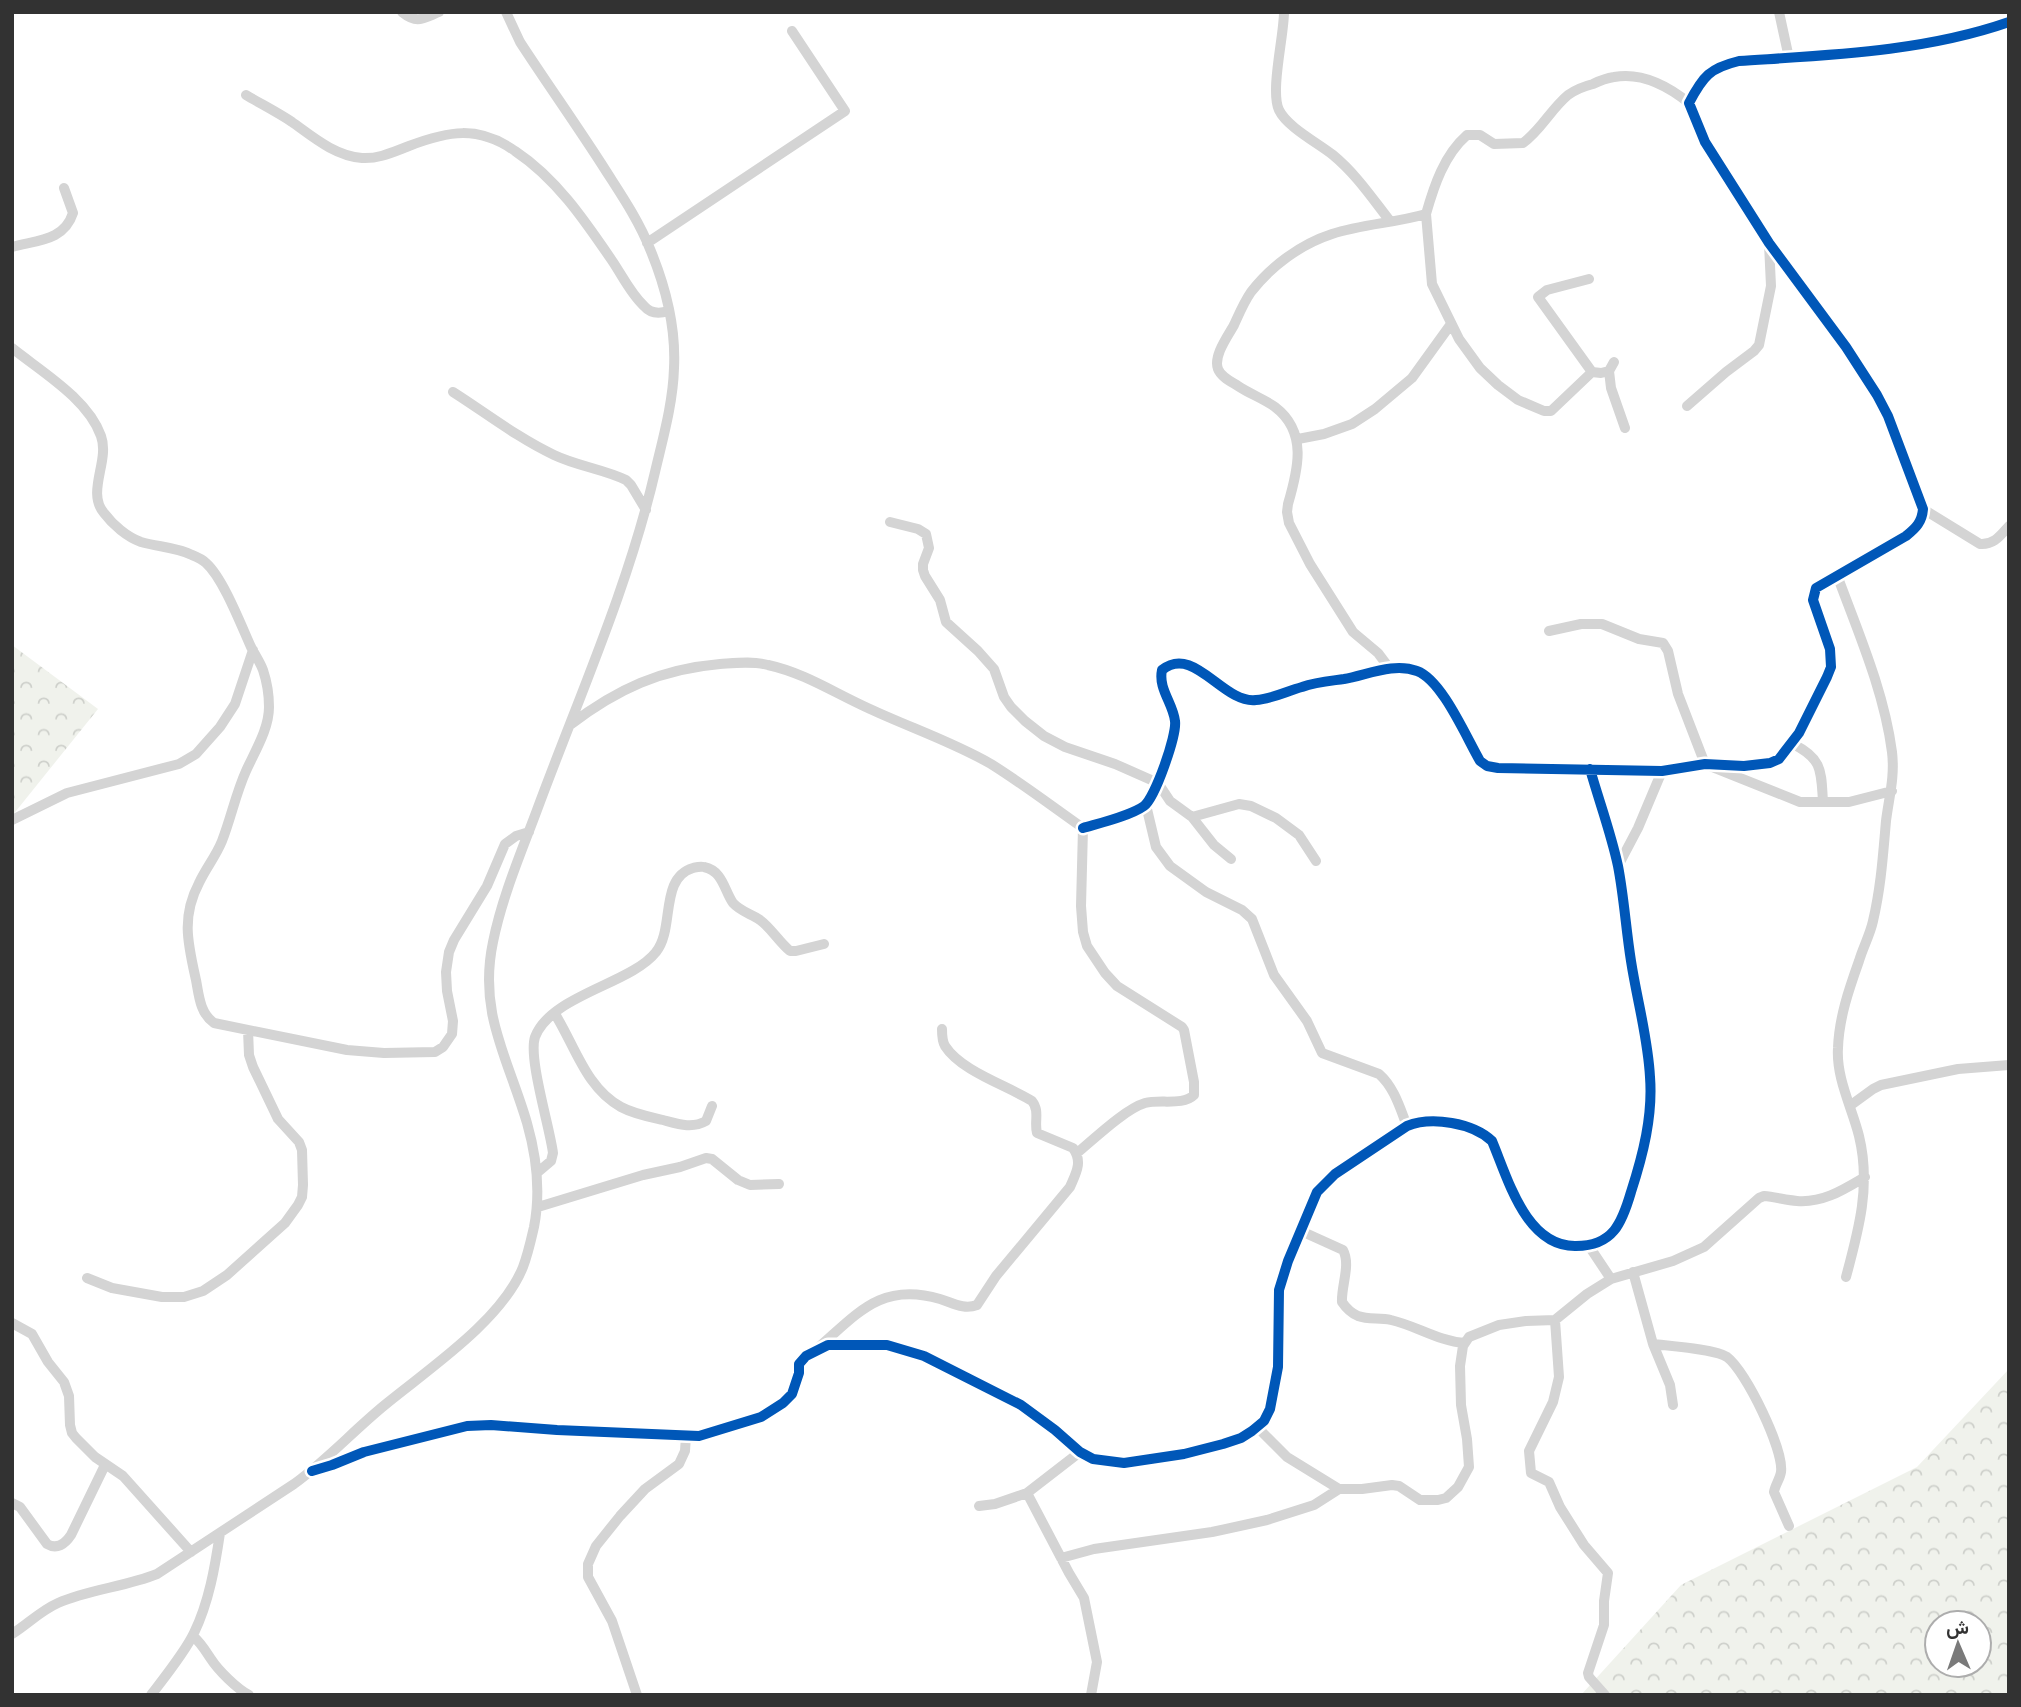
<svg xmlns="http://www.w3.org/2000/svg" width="2021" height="1707" viewBox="0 0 2021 1707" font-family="Roboto,Vazirmatn,sans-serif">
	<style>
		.forest { fill: url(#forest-crowns); fill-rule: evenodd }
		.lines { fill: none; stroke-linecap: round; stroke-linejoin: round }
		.minor { stroke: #d4d4d4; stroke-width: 10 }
		.cycleway-casing { stroke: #fff; stroke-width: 15 }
		.cycleway { stroke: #0057b8; stroke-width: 10 }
	</style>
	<defs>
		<pattern id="forest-crowns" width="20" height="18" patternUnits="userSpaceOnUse" patternTransform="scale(1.75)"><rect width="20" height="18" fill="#f0f2ec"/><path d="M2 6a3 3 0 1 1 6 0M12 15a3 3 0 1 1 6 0" fill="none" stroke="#ced0cb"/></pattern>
	</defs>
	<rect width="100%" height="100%" fill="#fff"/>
	<!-- forest -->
	<path class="forest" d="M 12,645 L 98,709 L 12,816 Z
		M 2009,1369 L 2009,1695 L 1581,1695 L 1681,1585 L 1917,1467 ZM 1937,1623 L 1979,1623 L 1979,1665 L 1937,1665 Z"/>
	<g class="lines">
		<!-- minor -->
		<path class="minor" d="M 402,12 C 417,24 422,19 439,12
			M 1284,12 C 1284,36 1270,91 1279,110 C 1287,127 1318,143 1333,155 C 1356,174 1372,198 1390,221
			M 1779,12 L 1789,58
			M 246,95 C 261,104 277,112 292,122 C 313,137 335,156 362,158 C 379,159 393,152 409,146 C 448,131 478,125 515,151 C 557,179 585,221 613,262 C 623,277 631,294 644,306 C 650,313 659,314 668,311
			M 1426,214 L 1432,284 L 1459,339 L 1480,368 L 1498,385 L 1518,400 L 1544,411 L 1551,411 L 1592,372 L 1601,373 L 1609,371
			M 647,243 L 845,111 L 792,31
			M 12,247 C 37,240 64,241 73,213 L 64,188
			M 1589,279 L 1547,290 L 1538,297 L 1592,372
			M 12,348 C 42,372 88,399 101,436 C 110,461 86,492 104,513 C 113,525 127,537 141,542 C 158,547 176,547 192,555 C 197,557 203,560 206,563 C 223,578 241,625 251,647 C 255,655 260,662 263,670 C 267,682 269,694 269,707 C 269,729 255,751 246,771 C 236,793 231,818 222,841 C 216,856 206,868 199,883 C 181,917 188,944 196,980 C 199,996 200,1013 214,1023 L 347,1050 L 384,1053 L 435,1052 L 443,1047 L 452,1034 L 453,1021 L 447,991 L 446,972 L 449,952 L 454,940 L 487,886 L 505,844 L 516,836 L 529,832
			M 1614,362 L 1609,371 L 1611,388 L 1625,428
			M 453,392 C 486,413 518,438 554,455 C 577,466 603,469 626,480 L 631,485 L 646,510
			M 1687,406 L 1726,372 L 1754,351 L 1759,345 L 1771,286 L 1769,244
			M 1298,439 L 1324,434 L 1352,424 L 1375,409 L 1412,378 L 1451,324
			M 1923,509 L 1980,544 C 1994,545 2000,536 2009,526
			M 890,522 L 918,529 L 926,534 L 929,548 L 923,564 L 923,570 L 925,576 L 940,600 L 946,622 L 978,651 L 994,669 L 1004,697 L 1011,707 L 1025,721 L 1044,736 L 1065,747 L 1115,764 L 1158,783 L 1170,801 L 1192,817 L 1214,845 L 1231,859
			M 1837,575 C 1858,632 1884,691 1892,752 C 1895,777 1889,797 1886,821 C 1883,855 1881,887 1873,921 C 1870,935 1863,947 1859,961 C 1849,989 1839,1018 1838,1048 C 1836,1078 1852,1108 1859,1136 C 1871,1185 1859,1229 1846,1277
			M 1549,631 L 1581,624 L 1602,624 L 1639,639 L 1663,643 L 1668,651 L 1678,694 L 1705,764 L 1800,802 L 1849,802 L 1892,791
			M 1390,669 L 1378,653 L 1353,632 L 1310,564 L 1289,523 L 1287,512 L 1288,504 C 1298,470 1308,432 1275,407 C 1264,399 1250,394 1238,386 C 1232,382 1221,377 1218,369 C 1213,356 1228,336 1234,325 C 1239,314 1244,302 1251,292 C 1271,266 1301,244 1332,234 C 1363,224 1395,223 1426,214 C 1434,186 1444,155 1467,135 L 1480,135 L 1494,144 L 1523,143 C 1541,130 1551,109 1568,95 C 1575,90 1585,86 1593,84 C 1599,81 1607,78 1614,77 C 1641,72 1668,86 1689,103
			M 570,725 C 617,689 661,669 720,664 C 736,663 753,661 768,665 C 805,673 836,694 870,709 C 911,728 953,742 991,764 C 1023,784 1053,807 1083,828
			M 1793,744 C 1823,759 1821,771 1823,802
			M 1146,805 L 1156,847 L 1170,866 L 1206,892 L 1242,910 L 1252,919 L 1274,975 L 1307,1021 L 1322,1053 L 1379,1074 C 1394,1087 1400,1108 1407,1126
			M 1192,817 L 1239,804 L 1251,806 L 1276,818 L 1299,835 L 1316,861
			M 12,820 L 67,793 L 179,764 L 196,754 L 220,727 L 235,704 L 253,650
			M 1083,828 C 1100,823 1130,816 1144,806 C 1155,798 1177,735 1175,721 C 1173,703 1158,689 1162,670 C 1194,644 1223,704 1256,700 C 1272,699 1287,691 1302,687 C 1316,682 1330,681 1344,679 C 1367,675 1394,662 1417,671 C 1442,680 1466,737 1480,761 L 1487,766 L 1498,768 L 1662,771 L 1705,764 L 1744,766 L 1770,763 L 1779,759 L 1799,733 L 1827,677 L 1831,667 L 1830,649 L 1813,600 L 1816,588 L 1906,536 C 1916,528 1922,522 1923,509 L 1888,416 L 1877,395 L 1846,347 L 1769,243 L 1705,142 L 1689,103 C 1703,76 1710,68 1739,61 C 1829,55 1923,52 2009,22
			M 1618,866 L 1638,828 L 1662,771
			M 555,1014 C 575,1046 586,1088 621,1107 C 634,1114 650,1117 663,1120 C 678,1124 692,1129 706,1121 L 712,1106
			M 1851,1105 L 1873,1089 L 1881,1085 L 1958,1069 L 2009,1065
			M 1077,1153 C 1094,1139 1125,1109 1145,1103 C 1160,1099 1183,1106 1194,1095 L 1194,1082 L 1184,1030 L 1182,1027 L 1117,986 L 1105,973 L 1087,946 L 1083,932 L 1081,906 L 1083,828
			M 538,1172 L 551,1161 L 553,1153 C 550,1128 528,1058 535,1037 C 551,995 631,984 656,952 C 675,929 659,878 693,868 C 697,867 700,866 704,867 C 723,871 724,890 733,903 C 740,911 751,914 760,920 C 771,928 779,942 790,951 L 796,951 L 824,944
			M 538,1207 L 643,1175 L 680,1167 L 706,1158 L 712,1159 L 738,1180 L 750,1185 L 779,1184
			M 1301,1231 L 1343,1250 C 1351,1265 1341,1286 1342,1302 C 1346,1308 1351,1313 1358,1316 C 1369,1320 1380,1317 1391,1320 C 1417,1326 1438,1341 1465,1343
			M 1589,1246 L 1611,1279
			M 1633,1272 L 1653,1344 L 1670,1385 L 1673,1405
			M 87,1278 L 112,1288 L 162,1297 L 184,1297 L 203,1291 L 227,1275 L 285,1223 L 298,1205 L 302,1197 L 303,1185 L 302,1150 L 299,1142 L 278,1119 L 253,1067 L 249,1055 L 248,1030
			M 1555,1320 L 1559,1377 L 1553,1402 L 1529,1451 L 1531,1473 L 1549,1482 L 1560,1507 L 1584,1545 L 1608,1573 L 1604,1601 L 1604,1625 L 1588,1673 L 1589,1677 L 1605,1695
			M 12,1323 L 32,1334 L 48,1362 L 64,1382 L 69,1396 L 70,1425 L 72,1433 L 76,1438 L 95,1457 L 123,1476 L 191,1552
			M 1653,1344 C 1669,1346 1715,1349 1727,1357 C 1746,1371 1784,1450 1781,1472 C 1780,1479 1775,1485 1774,1492 L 1789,1526
			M 819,1347 C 859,1312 882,1282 940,1299 C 953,1303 964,1310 977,1305 L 996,1276 L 1070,1187 C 1076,1173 1083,1162 1073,1148 L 1037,1133 C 1034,1122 1040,1111 1032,1101 C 1006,1085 961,1071 945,1046 C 942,1041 942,1035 942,1029
			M 1257,1427 L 1287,1457 L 1339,1489 L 1362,1489 L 1392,1485 L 1399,1486 L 1420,1500 L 1438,1500 L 1446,1498 L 1458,1487 L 1469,1467 L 1467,1439 L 1461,1405 L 1460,1366 L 1463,1346 L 1469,1337 L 1499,1325 L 1526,1321 L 1555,1320 L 1587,1294 L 1611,1279 L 1673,1261 L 1704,1247 L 1759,1198 L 1764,1196 C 1775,1197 1786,1200 1797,1201 C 1823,1203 1843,1190 1865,1177
			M 312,1471 L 332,1465 L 364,1452 L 467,1426 L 491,1425 L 557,1430 L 699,1436 L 761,1417 L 783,1403 L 792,1394 L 799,1373 L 799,1364 L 806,1356 L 828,1345 L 887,1345 L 924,1356 L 1021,1405 L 1055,1430 L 1080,1452 L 1093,1459 L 1124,1463 L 1184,1454 L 1223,1444 L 1241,1438 L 1252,1431 L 1264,1421 L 1270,1409 L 1278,1367 L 1279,1290 L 1288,1261 L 1317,1192 L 1335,1174 L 1407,1126 C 1432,1116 1473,1123 1492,1141 C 1508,1179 1526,1247 1576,1246 C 1613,1246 1622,1223 1631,1192 C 1643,1155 1653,1116 1650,1077 C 1648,1038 1637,1000 1631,961 C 1626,930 1624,897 1618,866 C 1611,833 1599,801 1590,769
			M 1027,1493 L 1069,1573 L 1084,1598 L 1097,1662 L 1091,1695
			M 12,1503 L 20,1507 L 47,1544 C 57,1550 65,1544 71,1535 L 105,1465
			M 979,1506 L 995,1504 L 1027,1493 L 1080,1452
			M 1061,1558 L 1094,1549 L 1212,1532 L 1267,1520 L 1314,1505 L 1339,1489
			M 12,1634 C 28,1624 40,1611 58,1603 C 89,1589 125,1587 157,1574 L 294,1484 C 327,1460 355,1429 386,1404 C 430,1368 502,1320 523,1267 C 528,1254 531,1240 534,1227 C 541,1191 537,1158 527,1123 C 508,1058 478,1013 493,942 C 502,897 521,853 537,810 C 578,699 628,588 655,472 C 663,438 673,403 674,368 C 676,328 665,285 650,249 C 639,221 622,196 606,171 C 578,127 548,85 520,42 L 506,12
			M 193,1636 C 201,1643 205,1650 211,1659 C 218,1670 237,1689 249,1695
			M 151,1695 C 164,1678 185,1652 194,1633 C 209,1602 215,1567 220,1533
			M 637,1695 L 612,1621 L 588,1577 L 588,1564 L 596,1546 L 620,1516 L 645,1489 L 679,1464 L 685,1451 L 686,1435"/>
		<defs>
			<path id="cycleway" d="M 1083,828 C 1100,823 1130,816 1144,806 C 1155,798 1177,735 1175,721 C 1173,703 1158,689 1162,670 C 1194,644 1223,704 1256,700 C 1272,699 1287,691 1302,687 C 1316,682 1330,681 1344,679 C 1367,675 1394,662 1417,671 C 1442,680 1466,737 1480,761 L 1487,766 L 1498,768 L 1662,771 L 1705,764 L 1744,766 L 1770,763 L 1779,759 L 1799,733 L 1827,677 L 1831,667 L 1830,649 L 1813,600 L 1816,588 L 1906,536 C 1916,528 1922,522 1923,509 L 1888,416 L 1877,395 L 1846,347 L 1769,243 L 1705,142 L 1689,103 C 1703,76 1710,68 1739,61 C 1829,55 1923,52 2009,22
				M 312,1471 L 332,1465 L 364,1452 L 467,1426 L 491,1425 L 557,1430 L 699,1436 L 761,1417 L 783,1403 L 792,1394 L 799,1373 L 799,1364 L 806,1356 L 828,1345 L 887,1345 L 924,1356 L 1021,1405 L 1055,1430 L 1080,1452 L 1093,1459 L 1124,1463 L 1184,1454 L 1223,1444 L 1241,1438 L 1252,1431 L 1264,1421 L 1270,1409 L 1278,1367 L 1279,1290 L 1288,1261 L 1317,1192 L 1335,1174 L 1407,1126 C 1432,1116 1473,1123 1492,1141 C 1508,1179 1526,1247 1576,1246 C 1613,1246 1622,1223 1631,1192 C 1643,1155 1653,1116 1650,1077 C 1648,1038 1637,1000 1631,961 C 1626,930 1624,897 1618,866 C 1611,833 1599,801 1590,769"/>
		</defs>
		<!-- cycleway casing -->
		<use href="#cycleway" class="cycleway-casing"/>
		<!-- cycleway -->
		<use href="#cycleway" class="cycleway"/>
	</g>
	<!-- border -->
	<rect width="2021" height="1707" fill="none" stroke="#323232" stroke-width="28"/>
	<!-- north arrow -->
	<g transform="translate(1958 1644) rotate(358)"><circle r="33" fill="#ffffff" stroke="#adadad" stroke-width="2"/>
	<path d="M0-5L12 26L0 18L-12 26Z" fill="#7a7a7a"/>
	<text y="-10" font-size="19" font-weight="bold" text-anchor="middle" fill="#323232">ش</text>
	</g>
</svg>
